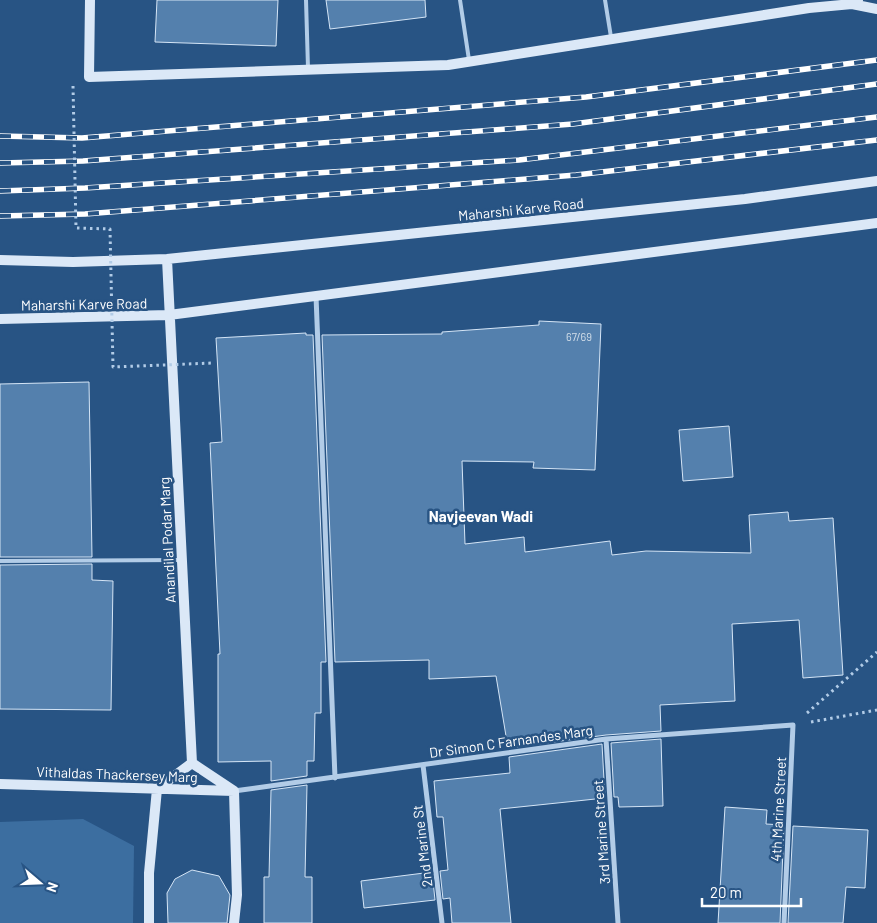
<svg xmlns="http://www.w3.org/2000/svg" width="877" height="923" viewBox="0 0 877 923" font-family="Barlow,sans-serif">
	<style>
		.green { fill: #3c6ea0 }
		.building { fill: #5480ad; stroke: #d5e5f6 }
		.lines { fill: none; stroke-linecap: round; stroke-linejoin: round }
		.path { stroke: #b2cce7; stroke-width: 3; stroke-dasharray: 2.5 4; stroke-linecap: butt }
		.lane { stroke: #b2cce7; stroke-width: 4 }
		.street { stroke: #b2cce7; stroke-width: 5 }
		.secondary { stroke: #dbe8f7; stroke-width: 10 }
		.rail-casing { stroke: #fff; stroke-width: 5.5 }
		.rail { stroke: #285484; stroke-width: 4; stroke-dasharray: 11; stroke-linecap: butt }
		.path-bridge { stroke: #b2cce7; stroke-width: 3; stroke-dasharray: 2.5 4; stroke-linecap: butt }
		.labels { text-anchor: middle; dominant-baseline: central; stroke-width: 5; stroke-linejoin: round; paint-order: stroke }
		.number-label { font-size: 11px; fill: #d4dfea }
		.street-label { font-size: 14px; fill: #fff; stroke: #285484 }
		.neighbourhood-label { font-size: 15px; font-weight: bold; fill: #fff; stroke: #285484 }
	</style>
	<rect width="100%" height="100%" fill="#285484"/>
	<!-- green -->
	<path class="green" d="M 83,819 L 134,846 L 133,923 L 0,923 L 0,822 Z"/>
	<!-- building -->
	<path class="building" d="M 157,0 L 278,0 L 276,46 L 155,42 Z
		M 326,0 L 425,0 L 426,17 L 330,29 Z
		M 539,321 L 601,324 L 595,470 L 533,468 L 534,462 L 462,461 L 465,544 L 524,537 L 525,552 L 610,541 L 612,555 L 646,551 L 751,553 L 749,515 L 788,512 L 789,521 L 833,518 L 843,675 L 803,678 L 799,620 L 732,624 L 735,701 L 660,705 L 661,731 L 606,735 L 508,748 L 496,676 L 429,679 L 429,660 L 335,662 L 322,335 L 442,334 L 442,332 L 539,325 Z
		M 306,333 L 306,335 L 313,335 L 326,662 L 321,662 L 321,713 L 315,713 L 314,761 L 307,761 L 307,776 L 271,781 L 271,761 L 218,762 L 218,654 L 220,654 L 210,443 L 222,442 L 216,338 Z
		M 89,382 L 92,557 L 0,557 L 0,384 Z
		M 729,426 L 733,477 L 683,481 L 679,430 Z
		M 92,564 L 92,580 L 113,581 L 111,710 L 0,709 L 0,565 Z
		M 661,739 L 663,806 L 619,807 L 618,797 L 614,797 L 611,743 Z
		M 602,744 L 605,798 L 500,809 L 511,923 L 452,923 L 450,898 L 443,899 L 440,871 L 448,870 L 443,817 L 437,817 L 434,781 L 510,773 L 509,757 Z
		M 307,785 L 305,877 L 312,877 L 312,923 L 264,923 L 264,877 L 269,877 L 271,790 Z
		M 725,807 L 767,810 L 766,824 L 784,825 L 780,923 L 718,923 Z
		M 793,826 L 868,830 L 865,888 L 846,887 L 843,923 L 788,923 Z
		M 192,870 L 219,876 L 230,895 L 227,923 L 168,923 L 167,893 L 175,879 Z
		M 432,872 L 435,900 L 364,908 L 361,881 Z"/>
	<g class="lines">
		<!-- path -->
		<path class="path" d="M 807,713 L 877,652
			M 811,722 L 877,710"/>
		<!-- lane -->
		<path class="lane" d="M 306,0 L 308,68
			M 460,0 L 469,60
			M 605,0 L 611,37
			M 0,561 L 182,560"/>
		<!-- street -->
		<path class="street" d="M 316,296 L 335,778
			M 606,739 L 618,923
			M 423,765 L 442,923
			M 234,791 L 606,739 L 793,725 L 784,923"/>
		<!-- secondary -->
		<path class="secondary" d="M 90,0 L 89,77 L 448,65 L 809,8 L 852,4 L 858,0
			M 852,4 L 877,9
			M 167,259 L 192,763
			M 0,260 L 73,262 L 167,259 L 745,199 L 877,181
			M 0,319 L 169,315 L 877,223
			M 192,763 L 234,791 L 237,895 L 234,923
			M 0,784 L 234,791
			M 149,923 L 149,873 L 157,789 L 192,763"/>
		<defs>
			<path id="rail" d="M 0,136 L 82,138 L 586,97 L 877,60
				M 0,163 L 83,161 L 573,124 L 877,84
				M 0,191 L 85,188 L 519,160 L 877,117
				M 0,216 L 85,214 L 576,175 L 877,140"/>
		</defs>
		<!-- rail casing -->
		<use href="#rail" class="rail-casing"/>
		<!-- rail -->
		<use href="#rail" class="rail"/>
		<!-- path-bridge -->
		<path class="path-bridge" d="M 73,86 L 76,228 L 110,229 L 113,367 L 213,363"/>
	</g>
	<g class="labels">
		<!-- number labels -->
		<g class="number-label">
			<text x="579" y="336">67/69</text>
		</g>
		<!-- street labels -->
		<g class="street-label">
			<text transform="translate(521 209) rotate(-6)">Maharshi Karve Road</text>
			<text transform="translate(84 304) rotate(-1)">Maharshi Karve Road</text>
			<text transform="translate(167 540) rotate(-93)">Anandilal Podar Marg</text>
			<text transform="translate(511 741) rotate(-8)">Dr Simon C Farnandes Marg</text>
			<text transform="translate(117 774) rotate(2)">Vithaldas Thackersey Marg</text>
			<text transform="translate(778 809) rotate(-87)">4th Marine Street</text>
			<text transform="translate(601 832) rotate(-94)">3rd Marine Street</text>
			<text transform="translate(422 846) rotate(-97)">2nd Marine St</text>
		</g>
		<!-- neighbourhood labels -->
		<g class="neighbourhood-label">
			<text x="481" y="516">Navjeevan Wadi</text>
		</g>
	</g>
	<!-- north arrow -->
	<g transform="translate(40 883) rotate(109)" stroke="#285484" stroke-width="4" paint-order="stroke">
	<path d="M0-4L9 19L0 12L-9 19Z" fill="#ffffff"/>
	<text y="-8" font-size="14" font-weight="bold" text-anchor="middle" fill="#ffffff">N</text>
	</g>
	<!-- scale -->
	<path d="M702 898v8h99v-8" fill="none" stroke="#ffffff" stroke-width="2.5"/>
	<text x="710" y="898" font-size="15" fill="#ffffff" stroke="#285484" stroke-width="4" paint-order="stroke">20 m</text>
</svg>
